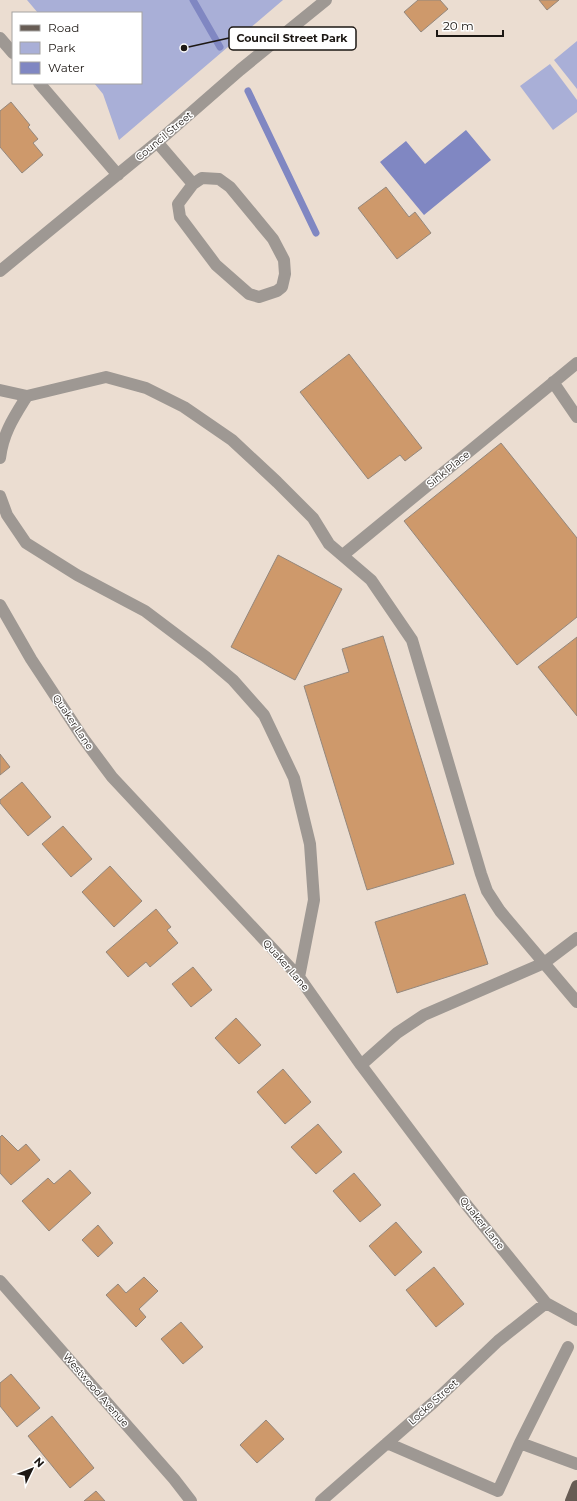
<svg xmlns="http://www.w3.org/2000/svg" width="577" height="1501" viewBox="0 0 577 1501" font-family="Montserrat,sans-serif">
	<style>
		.green { fill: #a9afd7 }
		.water { fill: #8087c2 }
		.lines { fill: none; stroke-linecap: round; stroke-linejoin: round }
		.stream { stroke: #8087c2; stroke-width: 7 }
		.building { fill: #ce996b; stroke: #94877c }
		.minor { stroke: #9e9893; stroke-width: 12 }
		.major { stroke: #675c54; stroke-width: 12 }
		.labels { text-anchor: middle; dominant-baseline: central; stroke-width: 3; stroke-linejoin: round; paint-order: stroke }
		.street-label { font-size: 10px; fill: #1d1814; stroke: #fff }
		.leader { fill: none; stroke: #1d1814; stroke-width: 1.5 }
		.callout-dot { fill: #1d1814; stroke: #fff; stroke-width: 1.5 }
		.callout { fill: #fff; stroke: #1d1814; stroke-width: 1.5 }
		.callout-label { font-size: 11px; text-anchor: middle; font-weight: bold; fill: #1d1814 }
	</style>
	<rect width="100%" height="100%" fill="#ebddd1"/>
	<!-- green -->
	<path class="green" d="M 27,0 L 283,0 L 119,140 L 103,94 L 94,83 L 141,83 L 141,13 L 38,13 Z
		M 577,41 L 577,89 L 554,60 Z
		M 550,64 L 577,100 L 577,112 L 553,130 L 520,86 Z"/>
	<!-- water -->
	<path class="water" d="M 466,130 L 491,160 L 424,215 L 380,162 L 406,141 L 425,164 Z"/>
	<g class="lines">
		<!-- stream -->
		<path class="stream" d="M 193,0 L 220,47
			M 248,91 L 316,233"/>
	</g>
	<!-- building -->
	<path class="building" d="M 418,0 L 440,0 L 448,9 L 421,32 L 404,12 Z
		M 539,0 L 559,0 L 547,10 Z
		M 11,102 L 30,125 L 28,127 L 38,139 L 33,143 L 43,155 L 22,173 L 0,147 L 0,111 Z
		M 386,187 L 409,217 L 415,212 L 431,233 L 397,259 L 358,208 Z
		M 349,354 L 422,448 L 405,461 L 400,455 L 368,479 L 300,392 Z
		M 501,443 L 577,538 L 577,617 L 517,665 L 404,521 Z
		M 278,555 L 342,589 L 295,680 L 231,647 Z
		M 383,636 L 454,864 L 367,890 L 304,686 L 349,672 L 342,649 Z
		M 577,637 L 577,716 L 538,667 Z
		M 0,754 L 10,767 L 0,775 Z
		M 22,782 L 51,817 L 28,836 L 0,803 L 0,800 Z
		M 63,826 L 92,859 L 71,877 L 42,844 Z
		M 110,866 L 142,901 L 114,927 L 82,892 Z
		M 465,894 L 488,964 L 397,993 L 375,922 Z
		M 156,909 L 171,927 L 167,930 L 178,943 L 150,967 L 146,962 L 128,977 L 106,952 Z
		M 193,967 L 212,990 L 191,1007 L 172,984 Z
		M 236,1018 L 261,1045 L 239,1064 L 215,1038 Z
		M 283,1069 L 311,1102 L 285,1124 L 257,1092 Z
		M 318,1124 L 342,1152 L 316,1174 L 291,1147 Z
		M 2,1135 L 18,1151 L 26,1144 L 40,1160 L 11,1185 L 0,1173 L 0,1137 Z
		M 70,1170 L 91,1193 L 49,1231 L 22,1201 L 48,1178 L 54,1184 Z
		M 354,1173 L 381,1205 L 360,1222 L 333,1191 Z
		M 396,1222 L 422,1252 L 395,1276 L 369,1246 Z
		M 98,1225 L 113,1243 L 98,1257 L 82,1240 Z
		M 434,1267 L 464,1304 L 436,1327 L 406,1290 Z
		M 144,1277 L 158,1291 L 139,1309 L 146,1317 L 136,1327 L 106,1295 L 118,1284 L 126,1293 Z
		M 181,1322 L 203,1347 L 183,1364 L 161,1339 Z
		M 11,1374 L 40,1408 L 17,1427 L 0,1406 L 0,1383 Z
		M 52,1416 L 94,1468 L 70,1488 L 28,1436 Z
		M 266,1420 L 284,1439 L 257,1463 L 240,1445 Z
		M 96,1491 L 105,1501 L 84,1501 Z"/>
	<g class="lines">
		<!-- minor -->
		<path class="minor" d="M 0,38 L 13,53
			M 39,83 L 118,175
			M 157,142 L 193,184
			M 202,178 L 219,179 L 230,187 L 273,239 L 284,260 L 285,274 L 282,287 L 277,291 L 259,297 L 249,294 L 216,265 L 180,217 L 178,204 L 193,184 Z
			M 0,271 L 161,139 L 240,70 L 326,0
			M 553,382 L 577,417
			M 0,390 L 27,396 L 106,377 L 146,388 L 184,407 L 232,440 L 277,482 L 313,518 L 329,544 L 371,580 L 412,640 L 481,874 L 487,891 L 500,911 L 577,1002
			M 0,458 C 3,433 14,417 27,396
			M 0,496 L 7,515 L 26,543 L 77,575 L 145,611 L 206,657 L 233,680 L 264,715 L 294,778 L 310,844 L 314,900 L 299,977
			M 343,555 L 577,363
			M 0,605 L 31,659 L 83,738 L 112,777 L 299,977 L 361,1065 L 461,1198 L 546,1303 L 577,1320
			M 361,1065 L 397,1033 L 424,1015 L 544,963 L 577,938
			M 0,1281 L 174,1479 L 191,1501
			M 387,1443 L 498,1491 L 520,1443 L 577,1464
			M 520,1443 L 568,1347
			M 321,1501 L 434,1402 L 498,1341 L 546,1303"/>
		<!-- major -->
		<path class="major" d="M 571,1501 L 577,1486"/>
	</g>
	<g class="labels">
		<!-- street labels -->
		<g class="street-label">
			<text transform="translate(164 136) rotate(-40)">Council Street</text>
			<text transform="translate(448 469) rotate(-39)">Sink Place</text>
			<text transform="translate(73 722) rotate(56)">Quaker Lane</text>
			<text transform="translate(286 965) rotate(49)">Quaker Lane</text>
			<text transform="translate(482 1223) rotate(51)">Quaker Lane</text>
			<text transform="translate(96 1390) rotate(49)">Westwood Avenue</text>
			<text transform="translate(433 1402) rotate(-42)">Locke Street</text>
		</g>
	</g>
	<!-- callouts -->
	<path class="leader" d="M184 48L229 38"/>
	<circle class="callout-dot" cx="184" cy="48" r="4"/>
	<rect class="callout" x="229" y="27" width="127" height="23" rx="4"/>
	<g class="callout-label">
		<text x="292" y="42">Council Street Park</text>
	</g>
	<!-- legend -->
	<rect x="12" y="12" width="130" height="72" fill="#ffffff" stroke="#a5a3a1"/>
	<rect x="20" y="25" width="20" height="6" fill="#675c54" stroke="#a5a3a1"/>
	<text x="48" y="32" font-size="12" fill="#1d1814">Road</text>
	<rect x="20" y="42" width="20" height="12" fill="#a9afd7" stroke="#a5a3a1"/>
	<text x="48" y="52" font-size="12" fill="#1d1814">Park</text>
	<rect x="20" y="62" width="20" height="12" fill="#8087c2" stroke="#a5a3a1"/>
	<text x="48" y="72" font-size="12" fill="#1d1814">Water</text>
	<!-- north arrow -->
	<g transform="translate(32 1469) rotate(47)" stroke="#ffffff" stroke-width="3" paint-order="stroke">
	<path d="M0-3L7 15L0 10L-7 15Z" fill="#1d1814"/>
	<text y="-6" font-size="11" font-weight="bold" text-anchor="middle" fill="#1d1814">N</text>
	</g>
	<!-- scale -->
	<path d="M437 30v6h66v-6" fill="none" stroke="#1d1814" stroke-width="2"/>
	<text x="443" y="30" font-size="12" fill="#1d1814" stroke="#ffffff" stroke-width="3" paint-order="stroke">20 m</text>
</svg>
